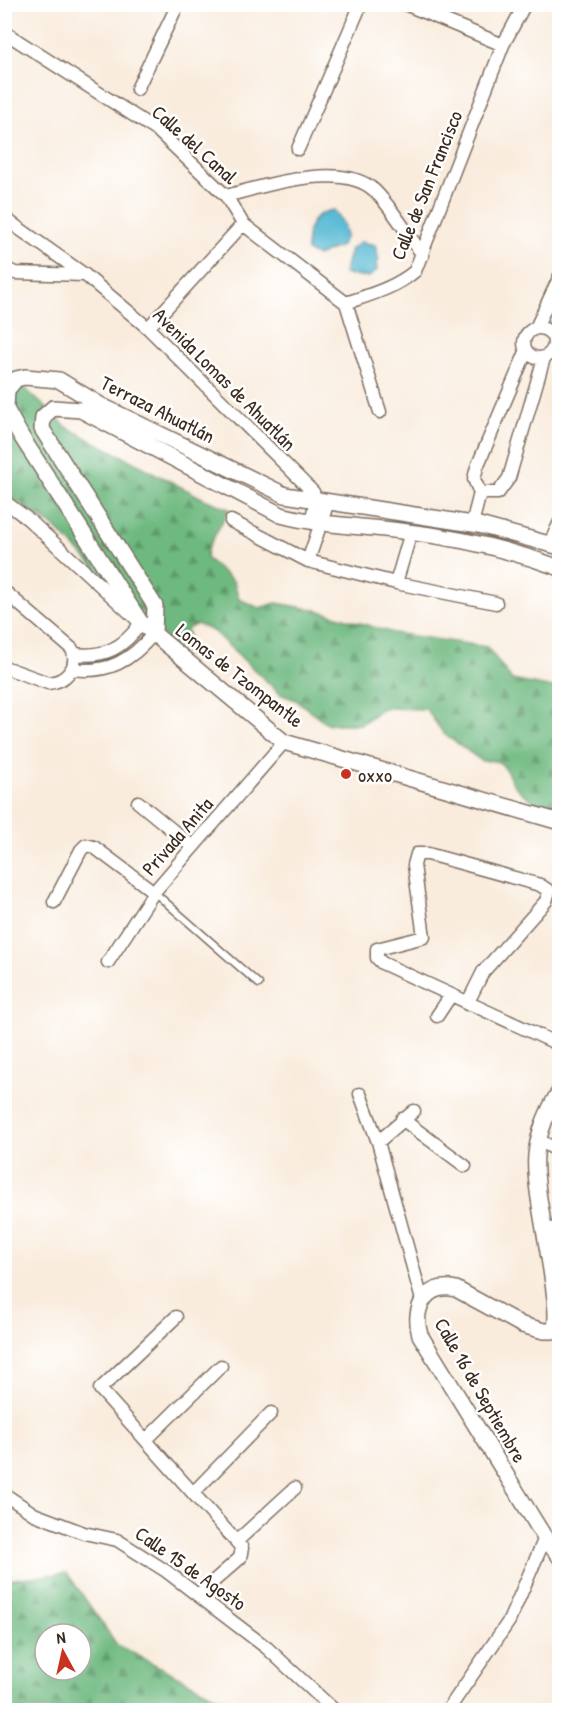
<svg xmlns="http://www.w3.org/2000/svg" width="564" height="1715" viewBox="0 0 564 1715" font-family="'Patrick Hand',sans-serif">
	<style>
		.forest { fill: url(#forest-firs); stroke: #54724f; stroke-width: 1.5; fill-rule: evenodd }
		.water { fill: #56b9d4; stroke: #487279; stroke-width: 1.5 }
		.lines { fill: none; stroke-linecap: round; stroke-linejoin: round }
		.service-casing { stroke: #7e6e61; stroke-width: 9 }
		.minor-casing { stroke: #7e6e61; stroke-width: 15 }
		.tertiary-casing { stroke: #7e6e61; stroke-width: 18 }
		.service { stroke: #fff; stroke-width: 6 }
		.minor { stroke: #fff; stroke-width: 12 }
		.tertiary { stroke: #fff; stroke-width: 15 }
		.poi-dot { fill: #c8321e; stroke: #fff; stroke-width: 2 }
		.labels { text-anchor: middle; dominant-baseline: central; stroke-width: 5; stroke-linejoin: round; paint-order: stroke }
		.street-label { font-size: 20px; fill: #3b2a1e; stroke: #fff }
		.poi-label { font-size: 20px; fill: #3b2a1e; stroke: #fff; text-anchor: start }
	</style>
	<defs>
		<pattern id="forest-firs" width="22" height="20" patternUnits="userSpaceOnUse" patternTransform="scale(1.5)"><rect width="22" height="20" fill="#6eb980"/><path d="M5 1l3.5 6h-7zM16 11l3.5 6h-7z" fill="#5c9768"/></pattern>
	</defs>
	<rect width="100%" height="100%" fill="#fff"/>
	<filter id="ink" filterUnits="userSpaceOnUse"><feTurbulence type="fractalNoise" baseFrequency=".0167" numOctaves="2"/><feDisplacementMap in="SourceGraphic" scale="12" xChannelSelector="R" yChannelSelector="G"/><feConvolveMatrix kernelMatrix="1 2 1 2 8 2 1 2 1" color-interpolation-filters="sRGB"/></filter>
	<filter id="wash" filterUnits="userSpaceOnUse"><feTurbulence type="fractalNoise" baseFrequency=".008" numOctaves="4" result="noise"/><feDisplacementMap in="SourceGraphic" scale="24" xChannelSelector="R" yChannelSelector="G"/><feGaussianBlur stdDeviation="1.35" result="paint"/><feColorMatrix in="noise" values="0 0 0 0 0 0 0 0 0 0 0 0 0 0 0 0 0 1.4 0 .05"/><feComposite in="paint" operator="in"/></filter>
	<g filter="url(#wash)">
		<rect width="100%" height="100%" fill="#f9ecdd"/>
		<!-- forest -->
		<path class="forest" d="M 4,369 L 68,428 L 204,499 L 229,509 L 207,550 L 206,558 L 234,582 L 239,599 L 259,608 L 276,603 L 317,610 L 393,633 L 487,647 L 512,680 L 559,689 L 559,816 C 547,809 525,798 516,787 C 504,773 508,757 482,761 L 444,734 L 426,709 L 383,708 L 361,724 L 328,724 L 296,700 L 280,694 L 213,631 L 197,624 L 187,629 L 194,659 L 173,645 L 53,526 L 5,493 Z
			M 67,1573 L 117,1645 L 226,1701 L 236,1710 L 5,1710 L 5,1580 ZM 45,1634 L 81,1634 L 81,1670 L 45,1670 Z"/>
		<!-- water -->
		<path class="water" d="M 334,210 L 343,223 L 346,236 L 341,246 L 317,256 L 307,251 C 305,229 311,213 334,210 Z
			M 361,242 L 375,245 L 379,261 L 376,263 L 377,270 L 369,277 L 344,274 L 351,249 Z"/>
	</g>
	<g filter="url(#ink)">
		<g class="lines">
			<defs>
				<path id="service" d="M 154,892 L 259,984"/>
				<path id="minor" d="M 405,4 L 503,45
					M 4,32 L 158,131 L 226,196 L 243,224 L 346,303
					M 137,89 L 178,4
					M 298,149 L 361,4
					M 226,196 C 264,186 343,160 375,191 C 393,209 407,234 423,255
					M 4,218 L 85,275 L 148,328 L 313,492 L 316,501 L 311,521
					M 4,268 L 15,273 L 85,275
					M 346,303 C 369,295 395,288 415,271 L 503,45 L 525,4
					M 346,303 L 380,412
					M524 343a15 15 0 1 1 30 0a15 15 0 1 1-30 0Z
					M 148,328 L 243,224
					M 536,328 L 560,276
					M 552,335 L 560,316
					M 526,352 L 477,467 L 474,479 L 480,493 L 498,493 L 509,478 L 544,358
					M 4,501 L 28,519 L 141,623 C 124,647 105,658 75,654
					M 231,521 L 308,561 L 396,583 L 496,603
					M 472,524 L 480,493
					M 550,543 L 560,522
					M 308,561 L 328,502
					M 396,583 L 411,532
					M 4,591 L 72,649 C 80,667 65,682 48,683 L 4,667
					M 72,669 C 108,674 131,661 154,633
					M 138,802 L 193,847
					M 54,902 L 81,850 L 86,845 L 94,847 L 154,892
					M 108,962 L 154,892 L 284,742
					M 467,1004 L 483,972 L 546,901 L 549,891 L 540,885 L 428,854 L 417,854 L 414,865 L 424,937 L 377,949 L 377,958 L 382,963 L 560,1045
					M 437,1016 L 451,995
					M 360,1094 L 378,1142 L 422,1300
					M 402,1119 L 465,1166
					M 539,1140 L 560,1152
					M 378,1142 L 414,1111
					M 547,1230 L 560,1227
					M 176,1317 L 100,1389 L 242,1548 L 240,1558 L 199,1594
					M 147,1439 L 221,1366
					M 193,1493 L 271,1413
					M 4,1494 L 34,1514 L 84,1533 L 117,1540 L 166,1571 L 267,1648 L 334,1710
					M 237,1541 L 295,1488
					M 448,1710 L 509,1621 L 545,1538"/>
				<path id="tertiary" d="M 560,547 L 479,525 L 285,495 L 100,405 L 59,380 L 25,377 L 16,379 L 7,390 L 6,409 L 21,436 L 141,623 L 284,742 L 560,822
					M 154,633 L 155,606 L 42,429 L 43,417 L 53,408 L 81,410 L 281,515 C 322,526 366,526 408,532 C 460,538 511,550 560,568
					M 560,1091 C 548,1109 538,1133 536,1155 C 532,1194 564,1304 554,1331 L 544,1331 L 522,1325 L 456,1289 C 426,1282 412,1308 420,1335 L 545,1538 L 560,1557"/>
			</defs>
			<!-- service casing -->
			<use href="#service" class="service-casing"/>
			<!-- minor casing -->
			<use href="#minor" class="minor-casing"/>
			<!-- tertiary casing -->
			<use href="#tertiary" class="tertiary-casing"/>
			<!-- service -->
			<use href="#service" class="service"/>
			<!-- minor -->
			<use href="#minor" class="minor"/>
			<!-- tertiary -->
			<use href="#tertiary" class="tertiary"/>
		</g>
	</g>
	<!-- markers -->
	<circle class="poi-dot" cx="346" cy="774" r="6"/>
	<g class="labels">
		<!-- street labels -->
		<g class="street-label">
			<text transform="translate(195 144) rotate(42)">Calle del Canal</text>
			<text transform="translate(426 185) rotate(-68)">Calle de San Francisco</text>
			<text transform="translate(225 379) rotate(45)">Avenida Lomas de Ahuatlán</text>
			<text transform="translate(158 409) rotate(27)">Terraza Ahuatlán</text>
			<text transform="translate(240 675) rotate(38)">Lomas de Tzompantle</text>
			<text transform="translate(177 836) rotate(-49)">Privada Anita</text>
			<text transform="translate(481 1390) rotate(60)">Calle 16 de Septiembre</text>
			<text transform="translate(191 1568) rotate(35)">Calle 15 de Agosto</text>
		</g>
		<!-- poi labels -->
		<g class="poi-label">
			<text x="358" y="774">oxxo</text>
		</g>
	</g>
	<!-- margin -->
	<rect width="564" height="1715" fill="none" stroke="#fff" stroke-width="24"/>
	<!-- north arrow -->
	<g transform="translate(63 1652) rotate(352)"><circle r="28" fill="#ffffff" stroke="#b1aaa5" stroke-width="1.5"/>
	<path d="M0-4.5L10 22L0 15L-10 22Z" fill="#c8321e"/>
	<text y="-9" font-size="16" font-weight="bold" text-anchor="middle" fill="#3b2a1e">N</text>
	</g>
</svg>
